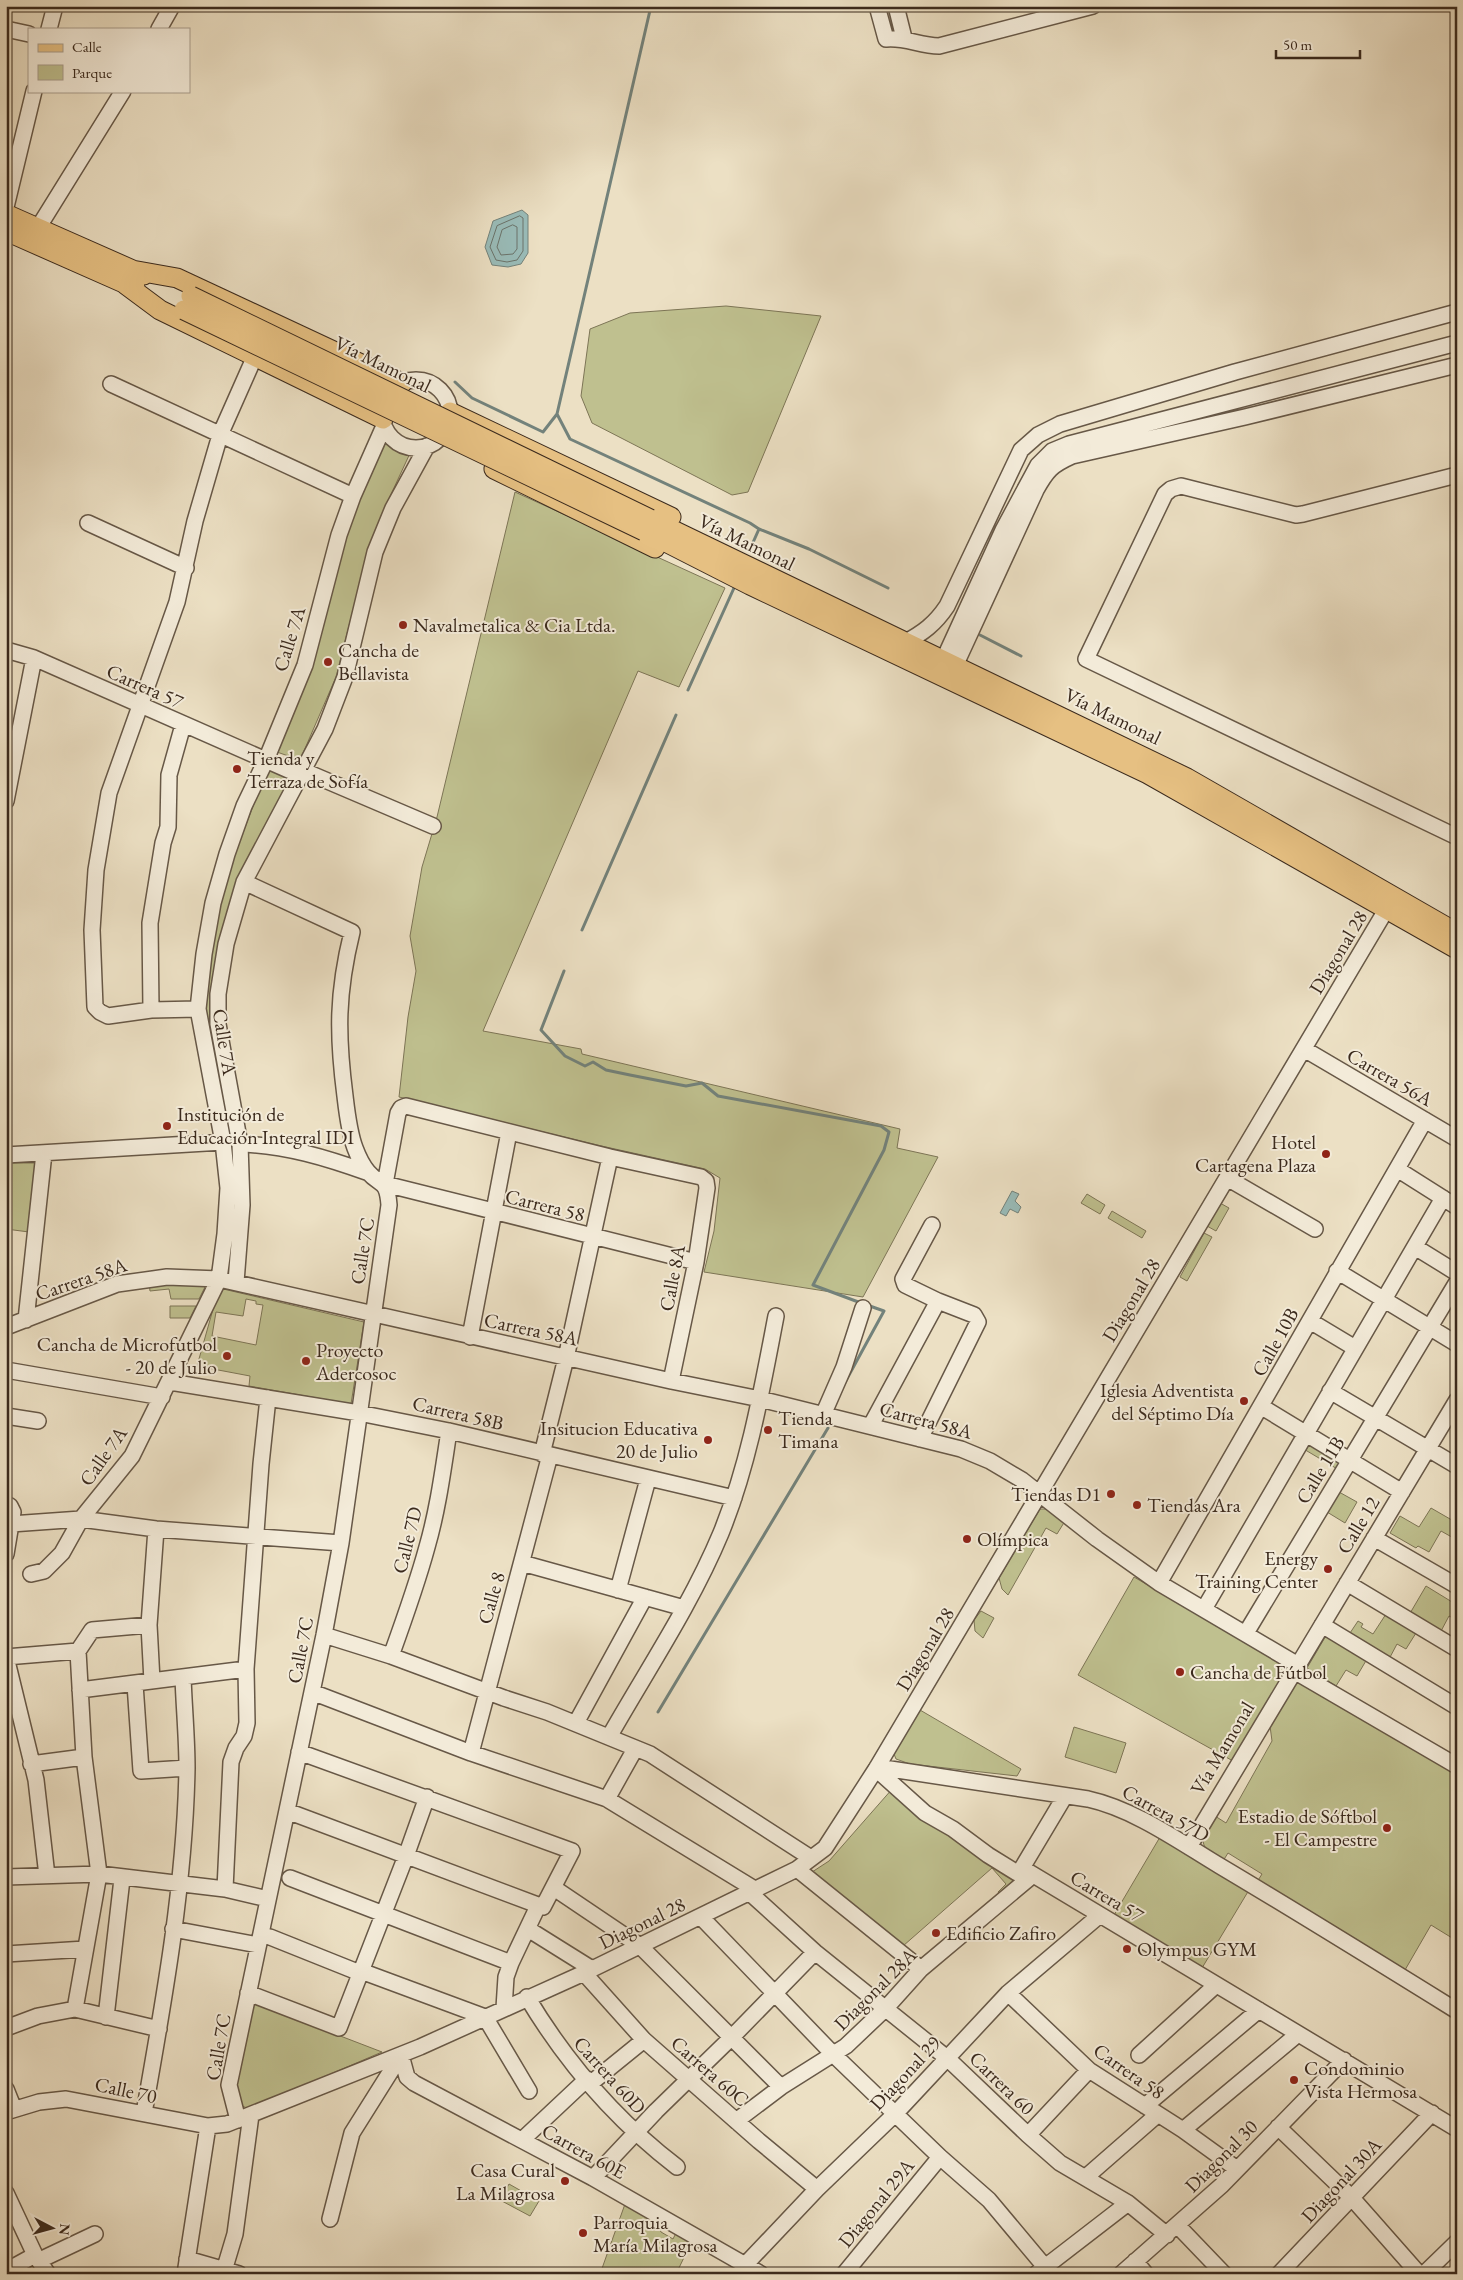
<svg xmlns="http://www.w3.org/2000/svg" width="1463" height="2280" viewBox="0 0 1463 2280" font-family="'EB Garamond',serif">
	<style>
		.green { fill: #bfc08f; stroke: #7d7556; fill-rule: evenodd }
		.water { fill: #99bcb9; stroke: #73827b }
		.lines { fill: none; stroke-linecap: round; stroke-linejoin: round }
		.shore { stroke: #6a736b; stroke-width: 1 }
		.stream { stroke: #73827b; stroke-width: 3 }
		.minor-casing { stroke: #675847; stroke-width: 18 }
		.major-casing { stroke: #3b2a1d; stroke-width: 21 }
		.minor { stroke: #f3ebd9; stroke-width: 15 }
		.major { stroke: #e6c082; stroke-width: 19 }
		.major-bridge-casing { stroke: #3b2a1d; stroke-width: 21; stroke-linecap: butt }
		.major-bridge { stroke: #e6c082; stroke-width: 19 }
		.poi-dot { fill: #8f2418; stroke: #f3ebd9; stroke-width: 2 }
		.labels { text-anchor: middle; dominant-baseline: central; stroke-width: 4; stroke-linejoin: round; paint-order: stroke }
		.street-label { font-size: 20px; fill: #3b2a1d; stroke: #f3ebd9 }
		.poi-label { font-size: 20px; fill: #3b2a1d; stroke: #f3ebd9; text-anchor: start }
	</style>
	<rect width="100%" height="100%" fill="#ece0c4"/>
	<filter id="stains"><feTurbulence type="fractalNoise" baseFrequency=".004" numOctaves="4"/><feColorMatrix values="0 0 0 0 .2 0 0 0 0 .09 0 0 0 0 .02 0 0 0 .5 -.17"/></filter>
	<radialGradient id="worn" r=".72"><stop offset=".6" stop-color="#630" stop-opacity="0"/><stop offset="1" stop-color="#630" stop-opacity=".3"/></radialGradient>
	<!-- green -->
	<path class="green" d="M 726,306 L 821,316 L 748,492 L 732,495 L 592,423 L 581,396 L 590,329 L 630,313 Z
		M 384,434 L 394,445 L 412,449 L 386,505 L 368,551 L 336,677 L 300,760 L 274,751 L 357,497 Z
		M 515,492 L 725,588 L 679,687 L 638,671 L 483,1031 L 581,1049 L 582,1054 L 900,1129 L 897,1148 L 938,1157 L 863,1297 L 704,1272 L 714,1231 L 720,1178 L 705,1169 L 597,1145 L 399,1097 L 408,1017 L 416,971 L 410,936 L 422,867 L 437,817 Z
		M 268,767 L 291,778 L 238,880 L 214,1007 L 236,1149 L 234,1272 L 229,1271 L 232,1215 L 204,1007 L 212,941 L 226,877 Z
		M 6,1163 L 35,1163 L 29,1232 L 6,1229 Z
		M 1087,1194 L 1105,1205 L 1100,1214 L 1081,1203 Z
		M 1220,1203 L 1229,1208 L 1216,1231 L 1207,1226 Z
		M 1112,1211 L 1146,1231 L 1142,1238 L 1108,1218 Z
		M 1204,1233 L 1212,1237 L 1187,1281 L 1180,1277 Z
		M 149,1283 L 206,1285 L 199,1299 L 171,1299 L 169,1289 L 150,1291 Z
		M 219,1288 L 364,1322 L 351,1404 L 249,1386 L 250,1376 L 197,1366 ZM 246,1299 L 256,1301 L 256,1304 L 263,1305 L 256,1345 L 212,1336 L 216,1312 L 243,1316 Z
		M 170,1306 L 196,1306 L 190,1318 L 170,1318 Z
		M 1308,1438 L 1339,1460 L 1339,1470 L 1302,1448 Z
		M 1339,1492 L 1357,1502 L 1345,1523 L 1327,1512 Z
		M 1431,1508 L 1457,1523 L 1457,1540 L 1441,1531 L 1429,1552 L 1418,1546 L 1416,1548 L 1390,1533 L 1400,1516 L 1419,1527 Z
		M 1040,1509 L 1048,1509 L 1065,1521 L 1057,1534 L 1046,1528 L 1008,1595 L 1002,1589 L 999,1578 Z
		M 1134,1577 L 1285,1665 L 1286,1672 L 1233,1761 L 1078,1675 Z
		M 1426,1586 L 1457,1605 L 1457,1620 L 1449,1616 L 1440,1633 L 1409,1615 Z
		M 981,1611 L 994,1618 L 983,1638 L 975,1631 L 974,1620 Z
		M 1386,1614 L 1416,1633 L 1406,1649 L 1397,1644 L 1388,1661 L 1348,1636 L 1358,1621 L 1363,1624 L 1361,1627 L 1373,1634 Z
		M 1327,1634 L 1367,1659 L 1357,1676 L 1346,1670 L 1336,1686 L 1307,1668 Z
		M 1298,1677 L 1457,1773 L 1457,1941 L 1431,1925 L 1405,1970 L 1257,1882 L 1262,1874 L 1228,1853 L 1223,1861 C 1196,1845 1200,1841 1215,1816 L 1226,1823 L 1272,1741 L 1270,1726 Z
		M 920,1710 L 1021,1769 L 1017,1776 L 910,1764 L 896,1759 L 894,1754 Z
		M 1074,1727 L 1126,1743 L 1116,1773 L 1065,1757 Z
		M 893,1788 L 950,1834 L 1016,1881 L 1000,1895 L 998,1892 L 1006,1884 L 992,1868 L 903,1946 L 809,1874 L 829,1861 Z
		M 1160,1837 L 1249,1890 L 1202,1968 L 1114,1915 Z
		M 252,2002 L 382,2052 L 249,2109 L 240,2105 L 236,2085 Z
		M 509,2184 L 539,2201 L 530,2216 L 500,2200 Z
		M 625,2204 L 653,2218 L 661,2232 L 673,2239 L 676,2233 L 692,2241 L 676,2274 L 600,2274 Z"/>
	<!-- water -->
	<path class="water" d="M 522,210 L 528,215 L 528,253 L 521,264 L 508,267 L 492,265 L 485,247 L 493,221 Z
		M 1012,1191 L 1019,1194 L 1015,1201 L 1021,1207 L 1018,1213 L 1010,1209 L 1006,1216 L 1000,1213 Z"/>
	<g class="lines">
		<!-- shore -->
		<path class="shore" d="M 520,216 L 523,218 L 523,251 L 517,260 L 507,262 L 496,260 L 490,247 L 497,226 Z
			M 513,225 L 517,227 L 517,249 L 513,254 L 501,255 L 497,247 L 502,230 Z"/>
		<!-- stream -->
		<path class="stream" d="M 455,382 L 472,398 L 543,432 L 557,414 L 651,6
			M 557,414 L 570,439 L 750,523 L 759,529 L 809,549 L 888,588
			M 751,547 L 759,529
			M 980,635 L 1021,656
			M 688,690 L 734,588
			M 582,930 L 676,715
			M 564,971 L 541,1030 L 565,1056 L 585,1066 L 593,1062 L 606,1070 L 630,1075 L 686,1086 L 702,1083 L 718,1096 L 881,1126 L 889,1132 L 884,1150 L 813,1285 L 861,1303
			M 843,1386 L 884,1311 L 867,1305
			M 658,1712 L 828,1428"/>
		<defs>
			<path id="minor" d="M 877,6 L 886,39 C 905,37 920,46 939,46 L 1093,6
				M 896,6 L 904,38
				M 6,29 L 29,34
				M 49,29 L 55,6
				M 159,29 L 172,6
				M 6,207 L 34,91
				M 38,228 L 123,91
				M382 414a34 34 0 1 1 68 0a34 34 0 1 1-68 0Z
				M 111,384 L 353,496
				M 1457,475 L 1303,514 L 1296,515 L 1181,486 L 1171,489 L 1165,494 L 1086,659 L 1457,837
				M 88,523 L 186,568
				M 904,643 C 923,633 935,624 947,606 L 1021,450 L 1038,435 L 1060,424 L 1235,372 L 1457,312
				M 6,650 L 34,658 L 302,776
				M 943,661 L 1003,530 L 1038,465 L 1052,451 L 1069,444 L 1457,343
				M 955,666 L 1036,490 C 1047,470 1052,465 1072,456 L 1245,417 L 1457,365
				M 304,771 L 433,826
				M 6,801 L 34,658
				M 198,1009 L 151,1010 L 108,1016 L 100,1012 L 95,1007 L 92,930 L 96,870 L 109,793 L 177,602 L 195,521 L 220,435 L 255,356
				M 151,1010 L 150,923 L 163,843 L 168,827 L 169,775 L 183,725
				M 1304,1049 L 1457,1139
				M 240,1144 C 285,1145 327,1158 369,1173
				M 6,1155 L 223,1142
				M 1397,1169 L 1457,1207
				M 1227,1178 L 1315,1229
				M 385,1184 L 398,1113 L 401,1108 L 406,1106 L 610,1157 L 701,1177 L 706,1181 L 707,1188 L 696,1262 L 671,1381
				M 385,1184 L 696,1262
				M 932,1225 L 903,1279 L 905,1285 L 938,1301
				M 1415,1247 L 1457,1273
				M 1337,1271 L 1457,1344
				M 236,1282 L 242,1205 L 240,1144 L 218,1024 L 218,994 L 226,944 L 244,882 L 325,729 L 345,677 L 375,552 L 393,508 L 427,446
				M 26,1320 L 44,1153
				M 1310,1321 L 1355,1348
				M 6,1327 L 117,1284 L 167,1277 L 219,1279 L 671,1381 L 760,1399 L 961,1449 L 990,1461 L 1022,1480 L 1097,1539 L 1159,1583 L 1298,1665
				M 470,1337 L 509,1132
				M 6,1370 L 162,1397
				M 170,1382 L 359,1413 L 449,1431 L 734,1498
				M 1330,1391 L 1457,1466
				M 1262,1407 L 1402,1492
				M 823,1415 L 844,1367 L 863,1308
				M 6,1416 L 38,1421
				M 871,1425 L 938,1301 L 974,1315 L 978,1322 L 920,1439
				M 542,1454 L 566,1358 L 610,1157
				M 6,1504 L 10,1506 L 13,1512 L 6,1554
				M 11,1524 L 81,1519 L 156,1529 L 341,1543
				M 1374,1538 L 1457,1586
				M 522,1563 L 684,1608
				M 31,1574 L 44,1571 L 62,1553 L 81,1519 L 132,1456 L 219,1279 L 225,1234 L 228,1188 L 223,1142 L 198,1009 L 204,954 L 213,903 L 227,854 L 244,806 L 266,760 L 305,665 L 339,535 L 353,496 L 384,426
				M 1159,1583 L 1425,1120
				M 1347,1583 L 1457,1649
				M 618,1590 L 648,1479
				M 1204,1609 L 1443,1198
				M 1322,1625 L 1457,1707
				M 1246,1633 L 1457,1282
				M 324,1635 L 391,1656 L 504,1698 L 547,1712 L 650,1754 L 811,1858
				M 391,1656 C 404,1620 417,1584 427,1547 C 438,1509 443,1470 449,1431
				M 6,1657 L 36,1780 L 47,1876
				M 6,1657 L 78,1651
				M 1294,1671 L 1457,1766
				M 152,1681 L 149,1625 L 156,1529
				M 135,1684 L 141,1771 L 187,1768
				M 80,1690 L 246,1669
				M 312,1692 L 471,1753 L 607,1799 L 756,1890
				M 576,1723 L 645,1597
				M 609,1737 C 647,1670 691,1605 721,1533 C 749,1464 762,1389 776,1316
				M 471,1753 L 550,1455
				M 31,1764 L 84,1757
				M 877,1767 L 1088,1799 C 1134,1809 1180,1842 1220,1866 C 1299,1913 1378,1962 1457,2011
				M 876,1769 L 925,1813 L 953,1829 L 988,1855 L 1017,1873 L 1022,1868 L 1065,1796
				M 607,1799 L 635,1749
				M 287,1811 L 543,1907 L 572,1851 L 299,1752
				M 1189,1847 L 1457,1400
				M 1022,1868 L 1457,2129
				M 797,1869 L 921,1969
				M 6,1877 L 99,1874 L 225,1889 L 268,1899
				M 290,1878 L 511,1963
				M 554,1888 L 640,1946 L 781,2087
				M 225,1889 L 231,1762 L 236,1748 L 244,1736 L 247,1723 L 246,1669 L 261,1464 L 268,1398
				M 750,1893 L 815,1952 L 947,2058 L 1028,2135 L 1060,2163 L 1128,2203 L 1167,2235
				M 701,1917 L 833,2054 L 940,2157 L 989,2200 L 1051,2274
				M 173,1929 L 258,1945
				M 528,1929 L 592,1969
				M 270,1937 L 360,1973
				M 6,1954 L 85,1949
				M 361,1971 L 485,2017 L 529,2091
				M 584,1973 L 644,2040 L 759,2141 L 817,2189
				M 248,1993 L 339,2028 L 406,1856 L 427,1797
				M 1008,1993 L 1089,2070 L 1183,2130 L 1237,2169
				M 527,1997 C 566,2062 617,2121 677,2167
				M 504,2008 L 506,1977 L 511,1963 L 538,1906
				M 75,2009 L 99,1874 L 84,1757 L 78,1651 L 92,1630 L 149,1625
				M 106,2017 L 122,1879
				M 6,2028 L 38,2016 L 75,2009 L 159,2029
				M 401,2055 L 407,2077 L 414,2083 L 593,2178 L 761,2274
				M 1139,2055 L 1216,1985
				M 591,2083 L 644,2040
				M 6,2089 L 14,2109
				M 1145,2106 L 1259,2010
				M 6,2112 L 39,2102 L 66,2099 L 208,2126 L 227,2124 L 420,2047 L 584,1973 L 797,1869 L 825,1848 L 876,1769 L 1386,910
				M 144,2113 C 164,2000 185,1884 187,1768 C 187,1738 184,1707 183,1677
				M 238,2120 L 229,2085 L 324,1635 L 341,1543 L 389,1205 C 387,1179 381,1187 368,1172 C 362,1165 358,1156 355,1148 C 349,1132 347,1113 345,1096 C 337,1034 337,993 352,932 L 244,882
				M 736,2121 L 781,2087 L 846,2046 L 886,2008 L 921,1969 L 1033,1875
				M 1278,2127 L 1352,2198 L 1419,2274
				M 1183,2130 L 1298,2034
				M 1028,2135 L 1089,2070
				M 522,2140 L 587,2079
				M 1086,2177 L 1157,2115
				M 593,2178 L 656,2111 L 732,2037 L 815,1952
				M 6,2193 L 35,2255 L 48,2274
				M 330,2219 L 352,2133 L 401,2055
				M 1177,2225 L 1224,2274
				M 187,2259 L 239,2274
				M 40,2260 L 95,2234
				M 1135,2261 L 1146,2274
				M 745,2265 L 817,2189 L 895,2114 L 1008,1993 L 1100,1915
				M 6,2271 L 35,2255
				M 185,2274 L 208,2126
				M 223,2274 L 235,2234 L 251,2115
				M 844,2274 L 940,2157
				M 1036,2274 L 1128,2203
				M 1121,2274 L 1222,2185 L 1344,2060
				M 1279,2274 L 1432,2113
				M 1424,2274 L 1457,2242"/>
			<path id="major" d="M 6,214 L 144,275
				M 6,231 L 135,288
				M 132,270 L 177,278 L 402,383
				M 125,284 L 160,310 L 383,419
				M 450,412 L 671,517
				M 494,469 L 655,548
				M 650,519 L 1187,778 L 1457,933
				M 644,531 L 750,585 L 1148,774 L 1457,949"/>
		</defs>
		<!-- minor casing -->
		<use href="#minor" class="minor-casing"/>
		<!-- major casing -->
		<use href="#major" class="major-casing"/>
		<!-- minor -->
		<use href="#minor" class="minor"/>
		<!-- major -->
		<use href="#major" class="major"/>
		<defs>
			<path id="major-bridge" d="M 191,296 L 650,519
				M 184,310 L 644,531"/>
		</defs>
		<!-- major-bridge casing -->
		<use href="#major-bridge" class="major-bridge-casing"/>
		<!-- major-bridge -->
		<use href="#major-bridge" class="major-bridge"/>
	</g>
	<!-- markers -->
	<g class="poi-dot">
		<circle cx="403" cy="625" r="5"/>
		<circle cx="328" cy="662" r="5"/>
		<circle cx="237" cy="769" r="5"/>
		<circle cx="167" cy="1126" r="5"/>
		<circle cx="1326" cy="1154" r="5"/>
		<circle cx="227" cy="1356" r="5"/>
		<circle cx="306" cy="1361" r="5"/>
		<circle cx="1244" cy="1401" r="5"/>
		<circle cx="768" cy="1430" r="5"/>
		<circle cx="708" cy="1440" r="5"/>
		<circle cx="1111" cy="1494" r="5"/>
		<circle cx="1137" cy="1505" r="5"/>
		<circle cx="967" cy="1539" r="5"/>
		<circle cx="1328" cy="1569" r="5"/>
		<circle cx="1180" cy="1672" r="5"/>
		<circle cx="1387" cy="1828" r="5"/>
		<circle cx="936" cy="1933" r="5"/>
		<circle cx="1127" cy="1949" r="5"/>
		<circle cx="1294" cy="2080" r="5"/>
		<circle cx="565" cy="2181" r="5"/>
		<circle cx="583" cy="2233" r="5"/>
	</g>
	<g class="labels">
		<!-- street labels -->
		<g class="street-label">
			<text transform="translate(383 364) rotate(26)">Vía Mamonal</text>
			<text transform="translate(747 542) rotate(26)">Vía Mamonal</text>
			<text transform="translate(289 639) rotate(-73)">Calle 7A</text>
			<text transform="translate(145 686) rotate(24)">Carrera 57</text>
			<text transform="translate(1113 716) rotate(26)">Vía Mamonal</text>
			<text transform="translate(1338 952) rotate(-59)">Diagonal 28</text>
			<text transform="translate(225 1042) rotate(81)">Calle 7A</text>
			<text transform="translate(1390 1077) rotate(30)">Carrera 56A</text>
			<text transform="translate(545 1205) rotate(14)">Carrera 58</text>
			<text transform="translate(362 1251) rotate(-81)">Calle 7C</text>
			<text transform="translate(672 1278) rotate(-79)">Calle 8A</text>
			<text transform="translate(81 1279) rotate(-19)">Carrera 58A</text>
			<text transform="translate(1131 1300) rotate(-59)">Diagonal 28</text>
			<text transform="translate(531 1329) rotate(12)">Carrera 58A</text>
			<text transform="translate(1275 1342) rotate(-61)">Calle 10B</text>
			<text transform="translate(458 1413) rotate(13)">Carrera 58B</text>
			<text transform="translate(926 1420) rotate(15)">Carrera 58A</text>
			<text transform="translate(103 1456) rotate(-55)">Calle 7A</text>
			<text transform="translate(1320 1470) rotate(-59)">Calle 11B</text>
			<text transform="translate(1358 1525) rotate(-59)">Calle 12</text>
			<text transform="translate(407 1540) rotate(-76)">Calle 7D</text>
			<text transform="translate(491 1598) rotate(-74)">Calle 8</text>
			<text transform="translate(925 1649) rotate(-59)">Diagonal 28</text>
			<text transform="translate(300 1650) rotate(-79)">Calle 7C</text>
			<text transform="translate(1222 1748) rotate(-59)">Vía Mamonal</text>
			<text transform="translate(1166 1813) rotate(29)">Carrera 57D</text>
			<text transform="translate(1107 1896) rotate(31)">Carrera 57</text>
			<text transform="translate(642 1923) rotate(-26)">Diagonal 28</text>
			<text transform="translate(875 1989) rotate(-45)">Diagonal 28A</text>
			<text transform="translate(218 2047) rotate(-80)">Calle 7C</text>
			<text transform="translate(710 2071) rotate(41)">Carrera 60C</text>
			<text transform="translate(1129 2071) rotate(35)">Carrera 58</text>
			<text transform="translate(905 2073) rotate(-47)">Diagonal 29</text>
			<text transform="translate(610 2075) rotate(48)">Carrera 60D</text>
			<text transform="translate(1002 2083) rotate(44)">Carrera 60</text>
			<text transform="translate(126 2090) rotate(12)">Calle 70</text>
			<text transform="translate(584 2151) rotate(29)">Carrera 60E</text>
			<text transform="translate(1221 2156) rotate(-45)">Diagonal 30</text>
			<text transform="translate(1341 2180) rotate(-47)">Diagonal 30A</text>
			<text transform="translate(876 2203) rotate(-51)">Diagonal 29A</text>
		</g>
		<!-- poi labels -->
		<g class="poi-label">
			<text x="413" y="625">Navalmetalica &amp; Cia Ltda.</text>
			<text x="338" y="650">Cancha de<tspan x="338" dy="23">Bellavista</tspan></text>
			<text x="247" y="758">Tienda y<tspan x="247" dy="23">Terraza de Sofía</tspan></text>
			<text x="177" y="1114">Institución de<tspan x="177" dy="23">Educación Integral IDI</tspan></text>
			<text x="1316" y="1142" text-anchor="end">Hotel<tspan x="1316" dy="23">Cartagena Plaza</tspan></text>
			<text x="217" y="1344" text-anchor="end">Cancha de Microfutbol<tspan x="217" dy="23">- 20 de Julio</tspan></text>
			<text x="316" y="1350">Proyecto<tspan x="316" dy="23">Adercosoc</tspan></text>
			<text x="1234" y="1390" text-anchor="end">Iglesia Adventista<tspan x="1234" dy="23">del Séptimo Día</tspan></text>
			<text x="778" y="1418">Tienda<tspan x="778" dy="23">Timana</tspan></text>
			<text x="698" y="1428" text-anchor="end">Insitucion Educativa<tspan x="698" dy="23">20 de Julio</tspan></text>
			<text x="1101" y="1494" text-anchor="end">Tiendas D1</text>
			<text x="1147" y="1505">Tiendas Ara</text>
			<text x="977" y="1539">Olímpica</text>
			<text x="1318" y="1558" text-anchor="end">Energy<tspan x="1318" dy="23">Training Center</tspan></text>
			<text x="1190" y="1672">Cancha de Fútbol</text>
			<text x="1377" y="1816" text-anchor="end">Estadio de Sóftbol<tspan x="1377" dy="23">- El Campestre</tspan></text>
			<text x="946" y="1933">Edificio Zafiro</text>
			<text x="1137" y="1949">Olympus GYM</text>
			<text x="1304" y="2068">Condominio<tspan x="1304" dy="23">Vista Hermosa</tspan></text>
			<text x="555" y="2170" text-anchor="end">Casa Cural<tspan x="555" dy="23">La Milagrosa</tspan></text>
			<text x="593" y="2222">Parroquia<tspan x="593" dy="23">María Milagrosa</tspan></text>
		</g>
	</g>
	<!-- margin -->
	<rect width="1463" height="2280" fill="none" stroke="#ece0c4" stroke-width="25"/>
	<rect x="8" y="8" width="1448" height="2265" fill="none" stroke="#3b2a1d" stroke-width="2.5"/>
	<rect x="12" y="12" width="1438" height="2255" fill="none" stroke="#3b2a1d"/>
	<!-- legend -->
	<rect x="28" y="28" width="162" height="65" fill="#f3ebd9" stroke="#a99e8e"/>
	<rect x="38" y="44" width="25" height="8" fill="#e6c082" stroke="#a99e8e"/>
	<text x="72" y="52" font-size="15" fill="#3b2a1d">Calle</text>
	<rect x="38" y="65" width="25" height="15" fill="#bfc08f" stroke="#a99e8e"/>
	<text x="72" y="78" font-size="15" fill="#3b2a1d">Parque</text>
	<!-- north arrow -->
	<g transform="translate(52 2228) rotate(96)" stroke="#f3ebd9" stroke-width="4" paint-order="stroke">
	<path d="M0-4L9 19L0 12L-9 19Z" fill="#3b2a1d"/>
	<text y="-8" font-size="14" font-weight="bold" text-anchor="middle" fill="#3b2a1d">N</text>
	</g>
	<!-- scale -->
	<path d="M1276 50v8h84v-8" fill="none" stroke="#3b2a1d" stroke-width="2.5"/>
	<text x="1283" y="50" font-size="15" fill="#3b2a1d" stroke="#f3ebd9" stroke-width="4" paint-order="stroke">50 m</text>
	<rect width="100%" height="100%" filter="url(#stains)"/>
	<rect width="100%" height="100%" fill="url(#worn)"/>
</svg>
